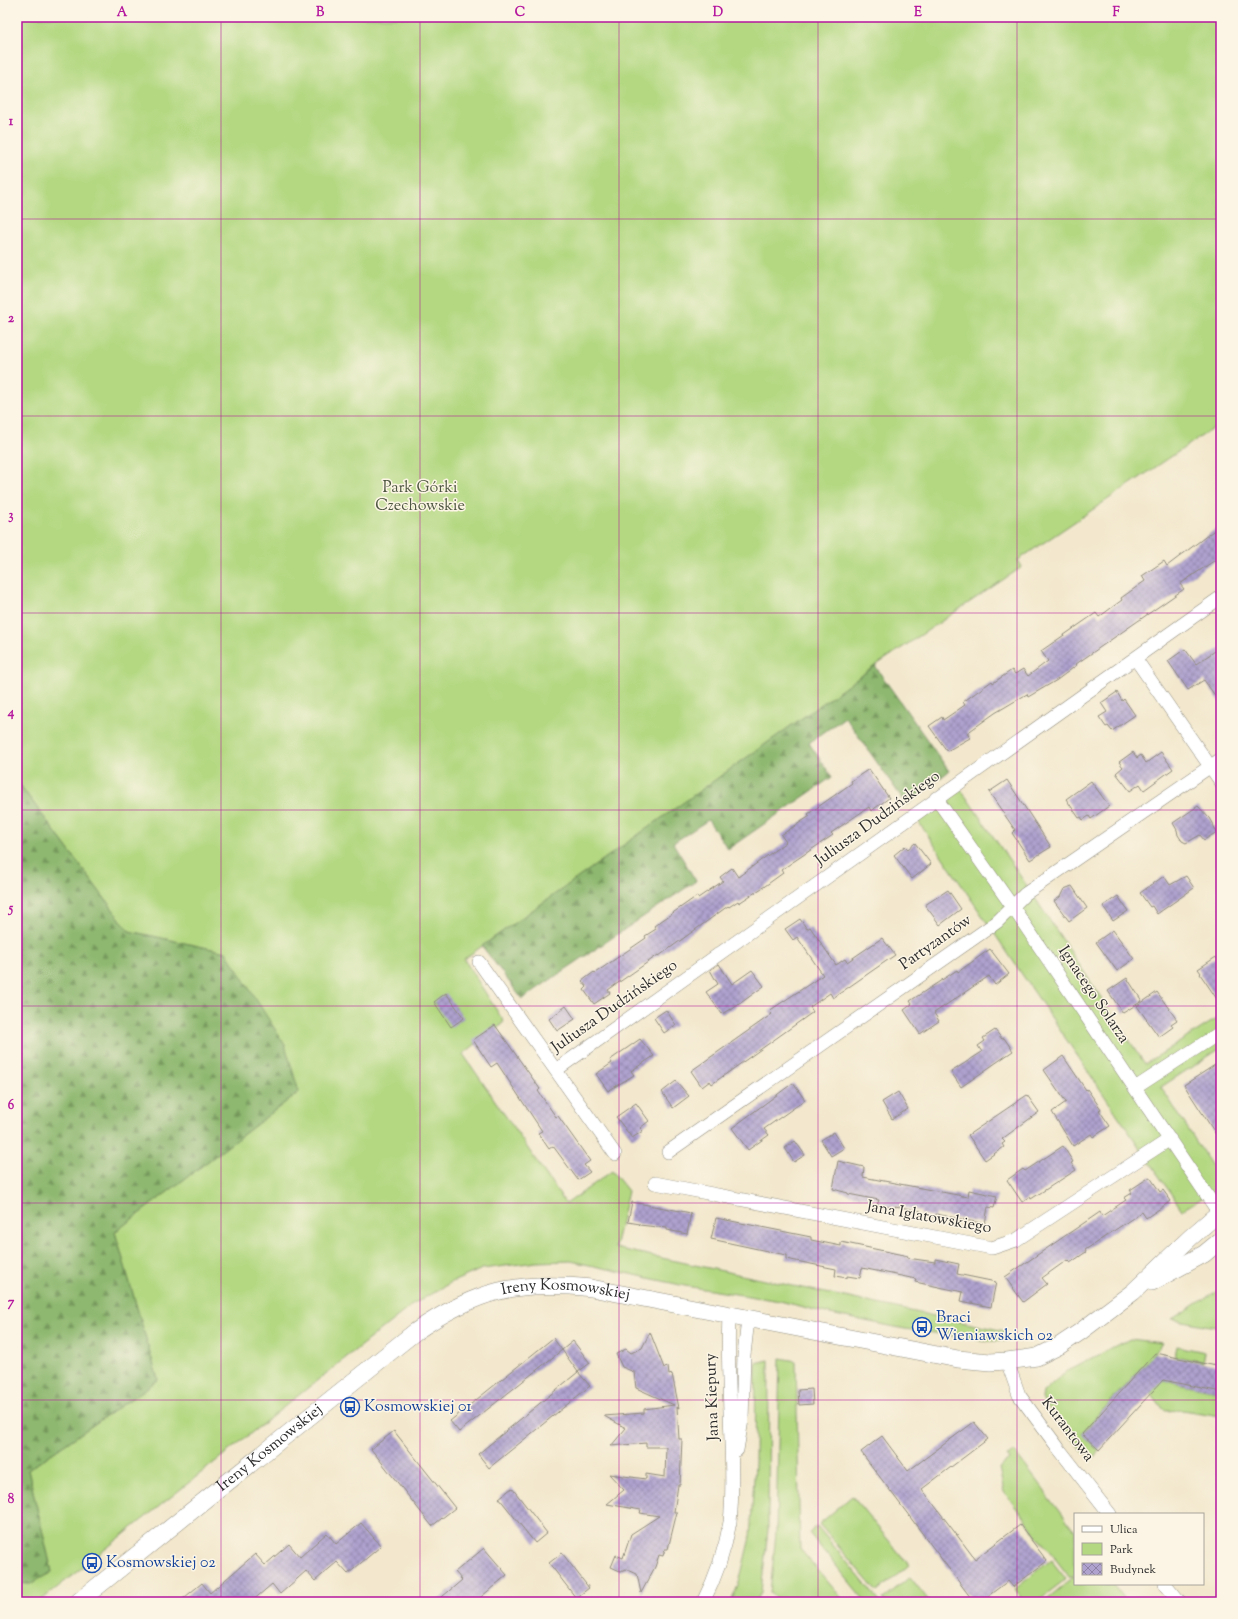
<svg xmlns="http://www.w3.org/2000/svg" width="1238" height="1619" viewBox="0 0 1238 1619" font-family="'Sorts Mill Goudy',serif">
	<style>
		.green { fill: #b3d881; stroke: #6f8256 }
		.forest { fill: url(#forest-firs); stroke: #5c724d }
		.building { fill: url(#building-cross-hatch) }
		.lines { fill: none; stroke-linecap: round; stroke-linejoin: round }
		.minor-casing { stroke: #8f8a7c; stroke-width: 14 }
		.tertiary-casing { stroke: #8f8a7c; stroke-width: 18 }
		.minor { stroke: #fff; stroke-width: 13 }
		.tertiary { stroke: #fff; stroke-width: 17 }
		.grid { fill: none; stroke: #b5179e; stroke-width: 1; stroke-opacity: 0.55 }
		.labels { text-anchor: middle; dominant-baseline: central; stroke-width: 3; stroke-linejoin: round; paint-order: stroke }
		.park-label { font-size: 16px; fill: #4d5640; stroke: #fcf5e5 }
		.street-label { font-size: 16px; fill: #2b2b2b; stroke: #fcf5e5 }
		.transit-label { font-size: 16px; fill: #164399; stroke: #fcf5e5; text-anchor: start }
		.neatline { fill: none; stroke: #b5179e; stroke-width: 1.5 }
		.grid-label { font-size: 13px; text-anchor: middle; font-weight: bold; fill: #b5179e }
	</style>
	<defs>
		<pattern id="forest-firs" width="22" height="20" patternUnits="userSpaceOnUse"><rect width="22" height="20" fill="#8eb86f"/><path d="M5 1l3.5 6h-7zM16 11l3.5 6h-7z" fill="#74965b"/></pattern>
		<pattern id="building-cross-hatch" width="8" height="8" patternUnits="userSpaceOnUse"><rect width="8" height="8" fill="#afa2cf"/><path d="M0 0l8 8M0 8l8-8" fill="none" stroke="#8f84a8"/></pattern>
	</defs>
	<rect width="100%" height="100%" fill="#fcf5e5"/>
	<filter id="ink" filterUnits="userSpaceOnUse"><feTurbulence type="fractalNoise" baseFrequency=".025" numOctaves="2"/><feDisplacementMap in="SourceGraphic" scale="8" xChannelSelector="R" yChannelSelector="G"/><feConvolveMatrix kernelMatrix="1 2 1 2 8 2 1 2 1" color-interpolation-filters="sRGB"/></filter>
	<filter id="wash" filterUnits="userSpaceOnUse"><feTurbulence type="fractalNoise" baseFrequency=".012" numOctaves="4" result="noise"/><feDisplacementMap in="SourceGraphic" scale="16" xChannelSelector="R" yChannelSelector="G"/><feGaussianBlur stdDeviation="0.9" result="paint"/><feColorMatrix in="noise" values="0 0 0 0 0 0 0 0 0 0 0 0 0 0 0 0 0 1.4 0 .05"/><feComposite in="paint" operator="in"/></filter>
	<g filter="url(#wash)">
		<rect width="100%" height="100%" fill="#f3e8cd"/>
		<!-- green -->
		<path class="green" d="M 17,17 L 1221,17 L 1221,423 L 1018,560 L 1022,567 L 875,666 L 464,959 L 504,1022 L 463,1054 L 566,1204 L 612,1171 L 628,1191 L 615,1248 L 1004,1331 L 1006,1341 L 990,1341 L 905,1329 L 830,1314 L 780,1301 L 685,1286 L 571,1261 L 536,1262 L 482,1269 L 450,1283 L 412,1305 L 39,1602 L 17,1602 L 17,1583 L 30,1584 L 52,1572 L 28,1470 L 158,1380 L 115,1232 L 299,1092 L 226,952 L 129,931 L 17,781 Z
			M 960,788 L 1023,880 L 1145,1064 L 1221,1016 L 1221,1048 L 1161,1087 L 1221,1180 L 1221,1187 L 1182,1210 L 916,818 Z
			M 1221,1289 L 1221,1328 L 1172,1319 Z
			M 1130,1339 L 1162,1343 L 1155,1353 L 1082,1433 L 1099,1450 L 1094,1457 L 1083,1452 L 1042,1399 L 1043,1392 L 1065,1372 Z
			M 1177,1346 L 1205,1352 L 1203,1362 L 1175,1356 Z
			M 780,1358 L 796,1361 L 800,1549 L 845,1602 L 779,1602 L 770,1593 L 776,1532 Z
			M 769,1360 L 768,1530 L 761,1592 L 756,1602 L 731,1602 L 739,1583 L 750,1537 L 755,1464 L 756,1363 Z
			M 1163,1380 L 1221,1392 L 1221,1416 L 1182,1410 L 1164,1411 L 1150,1393 Z
			M 1014,1451 L 1075,1531 L 1075,1574 L 1070,1578 L 1004,1492 L 999,1468 L 1009,1460 L 1007,1457 Z
			M 852,1496 L 909,1565 L 877,1592 L 819,1524 Z
			M 817,1526 L 880,1602 L 866,1602 L 809,1533 Z
			M 1051,1560 L 1066,1579 L 1036,1602 L 1025,1602 L 1015,1589 Z
			M 1075,1576 L 1075,1584 L 1113,1584 L 1125,1599 L 1121,1602 L 1043,1602 Z
			M 910,1577 L 930,1602 L 885,1602 L 883,1599 Z"/>
		<!-- forest -->
		<path class="forest" d="M 875,666 L 949,771 L 907,805 L 845,717 L 809,743 L 832,777 L 728,849 L 708,820 L 673,843 L 696,881 L 522,999 L 482,946 Z
			M 17,781 L 129,931 L 226,952 L 285,1045 L 299,1092 L 115,1232 L 158,1380 L 28,1470 L 52,1572 L 30,1584 L 17,1583 Z"/>
		<g id="blocks">
			<!-- building -->
			<path class="building" d="M 1221,525 L 1221,556 L 1180,584 L 1184,589 L 1076,664 L 1077,665 L 1057,680 L 1028,697 L 1027,694 L 995,713 L 967,733 L 970,738 L 947,751 L 929,726 L 942,717 L 943,720 L 965,705 L 963,702 L 992,681 L 993,683 L 1012,670 L 1015,674 L 1023,669 L 1028,676 L 1048,661 L 1041,651 L 1096,613 L 1099,617 L 1122,600 L 1121,598 L 1145,581 L 1142,576 L 1164,561 L 1167,566 Z
				M 1221,647 L 1221,704 L 1204,680 L 1188,690 L 1168,661 L 1185,649 L 1196,664 Z
				M 1117,692 L 1122,701 L 1124,699 L 1135,715 L 1112,731 L 1108,726 L 1106,727 L 1099,717 L 1107,712 L 1101,703 Z
				M 1133,752 L 1137,758 L 1141,755 L 1146,763 L 1161,752 L 1173,769 L 1144,790 L 1140,784 L 1130,791 L 1116,773 L 1123,767 L 1119,762 Z
				M 869,769 L 889,798 L 871,811 L 869,807 L 831,833 L 833,835 L 781,870 L 783,873 L 765,886 L 739,903 L 738,901 L 729,907 L 728,906 L 659,956 L 658,955 L 608,990 L 610,993 L 594,1004 L 584,990 L 587,987 L 582,981 L 594,972 L 595,973 L 646,938 L 645,936 L 656,929 L 654,926 L 697,896 L 698,898 L 723,881 L 720,877 L 732,868 L 738,877 L 786,842 L 781,835 L 810,816 L 808,814 L 852,783 L 851,781 Z
				M 1007,780 L 1051,847 L 1030,860 L 1012,833 L 1015,830 L 989,792 Z
				M 1091,781 L 1109,806 L 1091,819 L 1089,816 L 1083,820 L 1081,817 L 1079,818 L 1066,799 Z
				M 1198,806 L 1209,818 L 1217,832 L 1204,840 L 1200,835 L 1186,843 L 1182,841 L 1178,835 L 1177,830 L 1173,823 Z
				M 915,843 L 931,864 L 912,879 L 894,855 L 905,846 L 908,849 Z
				M 1164,876 L 1170,885 L 1186,876 L 1194,888 L 1157,914 L 1152,906 L 1150,907 L 1140,893 Z
				M 1072,886 L 1087,908 L 1069,921 L 1054,901 L 1060,897 L 1064,889 Z
				M 948,890 L 961,909 L 940,925 L 925,905 Z
				M 1118,896 L 1128,911 L 1113,921 L 1103,906 Z
				M 800,919 L 807,929 L 810,927 L 836,965 L 845,959 L 847,962 L 882,938 L 895,955 L 833,998 L 830,993 L 810,1007 L 813,1012 L 712,1084 L 710,1081 L 702,1087 L 691,1071 L 772,1014 L 769,1011 L 823,975 L 797,937 L 793,940 L 785,929 Z
				M 1113,930 L 1134,959 L 1117,971 L 1096,942 Z
				M 990,949 L 1009,974 L 995,985 L 989,976 L 934,1013 L 939,1021 L 920,1034 L 904,1010 L 912,1004 L 910,1001 L 957,970 L 958,972 Z
				M 1216,957 L 1221,966 L 1221,1005 L 1200,974 L 1201,973 L 1198,969 Z
				M 719,964 L 732,984 L 752,970 L 764,986 L 731,1010 L 730,1009 L 722,1014 L 706,992 L 718,984 L 710,970 Z
				M 1127,978 L 1142,1001 L 1123,1013 L 1108,991 Z
				M 1157,992 L 1177,1020 L 1171,1024 L 1173,1027 L 1159,1037 L 1137,1006 Z
				M 446,993 L 464,1018 L 451,1027 L 434,1002 Z
				M 566,1006 L 575,1019 L 557,1031 L 549,1019 Z
				M 666,1010 L 676,1025 L 664,1033 L 654,1018 Z
				M 495,1025 L 540,1089 L 538,1091 L 556,1117 L 558,1116 L 590,1161 L 584,1165 L 590,1172 L 578,1180 L 553,1146 L 549,1149 L 538,1133 L 542,1131 L 497,1063 L 491,1067 L 473,1040 Z
				M 995,1030 L 1002,1039 L 1004,1038 L 1013,1051 L 961,1087 L 951,1072 L 982,1052 L 978,1046 L 985,1041 L 983,1038 Z
				M 640,1039 L 654,1056 L 631,1071 L 634,1075 L 608,1091 L 596,1074 L 612,1063 L 610,1060 Z
				M 1063,1056 L 1086,1090 L 1087,1089 L 1101,1109 L 1099,1110 L 1110,1126 L 1093,1137 L 1091,1134 L 1073,1146 L 1052,1112 L 1066,1102 L 1044,1070 Z
				M 1221,1061 L 1221,1142 L 1184,1085 Z
				M 676,1081 L 689,1096 L 673,1108 L 662,1092 Z
				M 793,1083 L 805,1100 L 764,1129 L 769,1135 L 748,1150 L 732,1128 Z
				M 898,1092 L 908,1109 L 892,1119 L 882,1102 Z
				M 1027,1095 L 1039,1112 L 1002,1139 L 1005,1142 L 1002,1144 L 1004,1147 L 985,1160 L 968,1135 Z
				M 636,1103 L 649,1121 L 640,1128 L 643,1131 L 632,1138 L 616,1117 Z
				M 834,1132 L 844,1148 L 831,1156 L 821,1140 Z
				M 795,1141 L 805,1155 L 794,1162 L 785,1148 Z
				M 1063,1146 L 1073,1162 L 1071,1163 L 1076,1170 L 1031,1199 L 1030,1197 L 1022,1202 L 1007,1180 L 1023,1169 L 1025,1171 Z
				M 838,1161 L 864,1167 L 863,1177 L 968,1197 L 969,1190 L 997,1196 L 994,1208 L 988,1207 L 985,1224 L 936,1214 L 935,1217 L 920,1214 L 921,1211 L 895,1206 L 895,1208 L 877,1205 L 879,1200 L 848,1194 L 848,1193 L 833,1189 Z
				M 1150,1177 L 1160,1192 L 1163,1190 L 1171,1201 L 1146,1218 L 1142,1212 L 1085,1250 L 1086,1252 L 1070,1263 L 1067,1260 L 1042,1278 L 1047,1284 L 1023,1302 L 1005,1277 L 1100,1212 L 1102,1216 L 1126,1200 L 1124,1198 L 1132,1193 L 1130,1190 Z
				M 632,1202 L 691,1213 L 687,1234 L 667,1230 L 667,1228 L 639,1225 L 640,1224 L 628,1222 Z
				M 716,1218 L 811,1237 L 811,1240 L 841,1246 L 841,1242 L 908,1256 L 907,1258 L 935,1262 L 935,1259 L 959,1264 L 957,1274 L 996,1282 L 991,1307 L 961,1301 L 963,1292 L 915,1282 L 916,1279 L 862,1268 L 860,1278 L 847,1276 L 847,1278 L 835,1276 L 836,1269 L 786,1259 L 786,1255 L 711,1239 Z
				M 650,1332 L 664,1368 L 668,1367 L 669,1375 L 672,1374 L 679,1408 L 677,1407 L 679,1439 L 682,1439 L 680,1485 L 678,1485 L 674,1512 L 677,1512 L 668,1549 L 665,1549 L 663,1556 L 659,1555 L 655,1567 L 641,1593 L 637,1574 L 626,1569 L 620,1571 L 611,1567 L 616,1555 L 623,1558 L 631,1534 L 659,1516 L 640,1513 L 641,1510 L 607,1504 L 624,1490 L 609,1474 L 646,1479 L 646,1474 L 665,1477 L 666,1447 L 646,1447 L 646,1443 L 611,1446 L 626,1428 L 604,1416 L 644,1413 L 644,1409 L 674,1405 L 636,1388 L 634,1372 L 622,1367 L 616,1354 L 626,1349 L 631,1353 L 642,1348 Z
				M 553,1338 L 562,1350 L 459,1432 L 450,1421 Z
				M 573,1341 L 590,1363 L 578,1372 L 562,1350 Z
				M 1155,1353 L 1221,1367 L 1221,1392 L 1163,1380 L 1099,1450 L 1082,1434 Z
				M 578,1372 L 590,1386 L 489,1468 L 478,1454 Z
				M 812,1389 L 813,1404 L 799,1405 L 798,1390 Z
				M 974,1422 L 988,1439 L 922,1489 L 975,1559 L 1020,1525 L 1047,1561 L 1013,1587 L 1008,1581 L 980,1602 L 974,1602 L 861,1452 L 882,1436 L 908,1471 Z
				M 394,1431 L 455,1508 L 432,1526 L 371,1449 Z
				M 512,1488 L 547,1533 L 535,1543 L 499,1498 Z
				M 361,1523 L 381,1546 L 348,1574 L 337,1562 L 315,1581 L 306,1571 L 280,1594 L 272,1584 L 251,1602 L 179,1602 L 202,1583 L 210,1593 L 255,1554 L 265,1565 L 289,1544 L 300,1557 L 327,1533 L 336,1544 Z
				M 484,1548 L 507,1575 L 475,1602 L 436,1602 L 462,1580 L 455,1572 Z
				M 562,1553 L 589,1588 L 576,1598 L 549,1563 Z"/>
		</g>
	</g>
	<g filter="url(#ink)">
		<use href="#blocks" fill-opacity="0" stroke="#8f8a7c" stroke-width="1"/>
		<g class="lines">
			<defs>
				<path id="minor" d="M 1135,658 L 1221,782
					M 936,798 L 1012,906 L 1221,1216
					M 479,962 L 615,1154
					M 556,1070 L 1221,597
					M 1135,1088 L 1221,1032
					M 668,1152 L 997,922 L 1025,894 L 1221,759
					M 655,1183 L 992,1248 L 1016,1240 L 1170,1139
					M 1007,1361 L 1019,1395 L 1059,1449 L 1110,1514
					M 737,1450 L 742,1420 L 744,1355 L 748,1319
					M 1165,1584 L 1180,1602
					M 703,1602 C 716,1577 725,1550 730,1522 C 733,1496 732,1469 731,1443 C 730,1400 727,1358 729,1315"/>
				<g id="tertiary">
					<path d="M 1152,1282 L 1204,1254 L 1221,1240"/>
					<path id="s1" d="M 78,1602 L 415,1332 C 476,1290 518,1280 591,1288 L 958,1359 L 990,1362 L 1007,1361 L 1037,1357 L 1059,1346 L 1080,1332 L 1133,1292 L 1191,1237 L 1221,1211"/>
				</g>
			</defs>
			<!-- minor casing -->
			<use href="#minor" class="minor-casing"/>
			<!-- tertiary casing -->
			<use href="#tertiary" class="tertiary-casing"/>
			<!-- minor -->
			<use href="#minor" class="minor"/>
			<!-- tertiary -->
			<use href="#tertiary" class="tertiary"/>
		</g>
	</g>
	<!-- grid -->
	<path class="grid" d="M 221,17 L 221,1602M 420,17 L 420,1602M 619,17 L 619,1602M 818,17 L 818,1602M 1017,17 L 1017,1602M 17,219 L 1221,219M 17,416 L 1221,416M 17,613 L 1221,613M 17,810 L 1221,810M 17,1006 L 1221,1006M 17,1203 L 1221,1203M 17,1400 L 1221,1400"/>
	<!-- icons -->
	<defs>
		<symbol id="bus-ring" viewBox="-11 -11 22 22"><circle r="9.5" fill="#fcf5e5" stroke="#1a4fb4" stroke-width="1.5"/><path d="M-5-6H5V4H4V6H2V4H-2V6H-4V4H-5ZM-3.5-4V0h7V-4ZM-3.5 1.2v1.5H-2V1.2ZM2 1.2v1.5H3.5V1.2Z" fill="#1a4fb4"/></symbol>
	</defs>
	<g fill-rule="evenodd">
		<use href="#bus-ring" x="911" y="1316" width="22" height="22"/>
		<use href="#bus-ring" x="339" y="1396" width="22" height="22"/>
		<use href="#bus-ring" x="81" y="1552" width="22" height="22"/>
	</g>
	<g class="labels">
		<!-- park labels -->
		<g class="park-label">
			<text x="420" y="488">Park Górki<tspan x="420" dy="18">Czechowskie</tspan></text>
		</g>
		<!-- street labels -->
		<g class="street-label">
			<text transform="translate(878 819) rotate(-36)">Juliusza Dudzińskiego</text>
			<text transform="translate(936 943) rotate(-35)">Partyzantów</text>
			<text transform="translate(1093 995) rotate(56)">Ignacego Solarza</text>
			<text transform="translate(615 1007) rotate(-35)">Juliusza Dudzińskiego</text>
			<text transform="translate(929 1218) rotate(10)">Jana Iglatowskiego</text>
			<text stroke="none"><textPath href="#s1" startOffset="593">Ireny Kosmowskiej</textPath></text>
			<text transform="translate(713 1397) rotate(-92)">Jana Kiepury</text>
			<text transform="translate(1067 1430) rotate(53)">Kurantowa</text>
			<text stroke="none"><textPath href="#s1" startOffset="246">Ireny Kosmowskiej</textPath></text>
		</g>
		<!-- transit labels -->
		<g class="transit-label">
			<text x="936" y="1318">Braci<tspan x="936" dy="18">Wieniawskich 02</tspan></text>
			<text x="364" y="1407">Kosmowskiej 01</text>
			<text x="106" y="1563">Kosmowskiej 02</text>
		</g>
	</g>
	<!-- margin -->
	<rect width="1238" height="1619" fill="none" stroke="#fcf5e5" stroke-width="44"/>
	<!-- legend -->
	<rect x="1074" y="1513" width="130" height="72" fill="#fcf5e5" stroke="#a8a49b"/>
	<rect x="1082" y="1526" width="20" height="6" fill="#ffffff" stroke="#a8a49b"/>
	<text x="1110" y="1533" font-size="12" fill="#2b2b2b">Ulica</text>
	<rect x="1082" y="1543" width="20" height="12" fill="#b3d881" stroke="#a8a49b"/>
	<text x="1110" y="1553" font-size="12" fill="#2b2b2b">Park</text>
	<rect x="1082" y="1563" width="20" height="12" fill="url(#building-cross-hatch)" stroke="#a8a49b"/>
	<text x="1110" y="1573" font-size="12" fill="#2b2b2b">Budynek</text>
	<rect x="22" y="22" width="1194" height="1575" class="neatline"/>
	<g class="grid-label">
		<text x="122" y="16">A</text>
		<text x="320" y="16">B</text>
		<text x="520" y="16">C</text>
		<text x="718" y="16">D</text>
		<text x="918" y="16">E</text>
		<text x="1116" y="16">F</text>
		<text x="11" y="125">1</text>
		<text x="11" y="322">2</text>
		<text x="11" y="519">3</text>
		<text x="11" y="716">4</text>
		<text x="11" y="912">5</text>
		<text x="11" y="1109">6</text>
		<text x="11" y="1306">7</text>
		<text x="11" y="1503">8</text>
	</g>
</svg>
